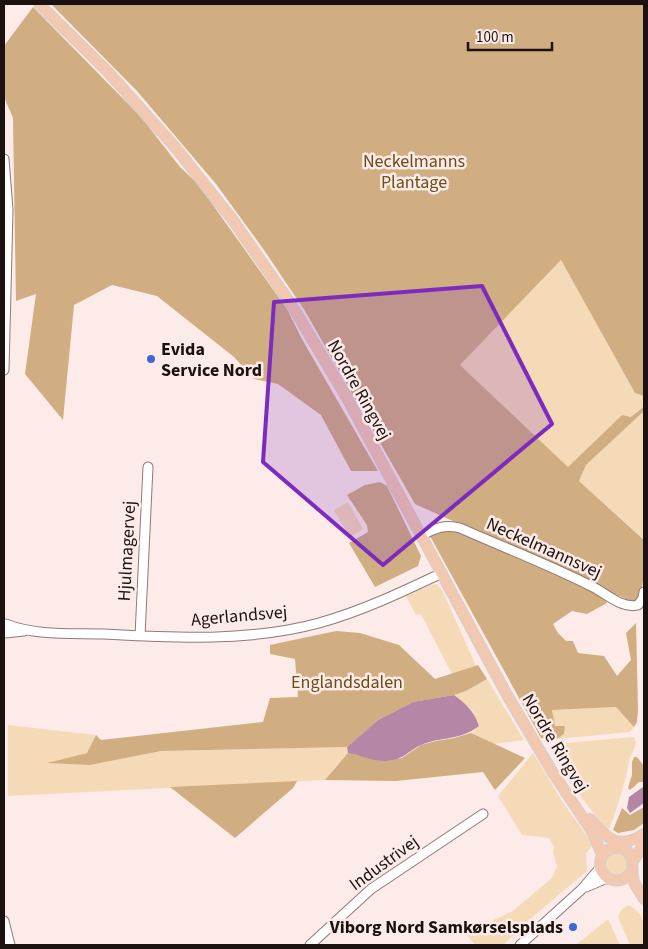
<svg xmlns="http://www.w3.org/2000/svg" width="648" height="949" viewBox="0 0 648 949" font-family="'Source Sans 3',sans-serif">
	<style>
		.green { fill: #f5dab7 }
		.forest { fill: #d0ae81 }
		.water { fill: #b586a6 }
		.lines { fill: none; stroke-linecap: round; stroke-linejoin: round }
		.minor-casing { stroke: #927976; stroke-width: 11 }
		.major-casing { stroke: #d1d0cf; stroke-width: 12 }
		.minor { stroke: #fff; stroke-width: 9 }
		.major { stroke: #f2c8b0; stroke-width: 10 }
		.marked { fill: #7b2cbf; fill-opacity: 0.2; stroke: #7b2cbf; stroke-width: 4; stroke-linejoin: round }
		.poi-dot { fill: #3f67d9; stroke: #fcebe8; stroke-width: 2 }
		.labels { text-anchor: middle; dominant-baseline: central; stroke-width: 5; stroke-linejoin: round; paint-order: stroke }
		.park-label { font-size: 18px; fill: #6e4c17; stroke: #fcebe8 }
		.poi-label { font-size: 18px; font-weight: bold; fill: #1b1210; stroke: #fcebe8; text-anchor: start }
		.street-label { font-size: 18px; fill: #1b1210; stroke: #fcebe8 }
	</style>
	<rect width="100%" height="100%" fill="#fcebe8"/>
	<!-- green -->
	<path class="green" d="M 561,260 L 635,393 L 644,396 L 644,409 L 642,407 L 631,417 L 622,415 L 568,467 L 460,365 Z
		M 644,411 L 644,539 L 579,481 L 586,465 Z
		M 348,502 L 363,529 L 350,537 L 334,510 Z
		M 437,584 L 443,592 L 476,666 L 452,674 L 421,614 L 416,615 L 406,596 L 431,585 Z
		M 487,679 L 524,740 L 494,744 L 471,733 L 479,726 L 472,710 L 454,695 L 466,691 Z
		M 616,707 L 634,727 L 630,732 L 557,739 L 564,734 L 565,726 L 555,726 L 552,710 Z
		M 8,725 L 96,735 L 87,753 L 49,763 L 90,765 L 161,751 L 347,747 L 348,753 L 325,780 L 8,796 Z
		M 634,737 L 636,742 C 635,749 631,755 629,761 C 625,784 618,805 610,827 L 609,829 L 606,829 L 569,782 L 561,769 L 563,762 L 553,744 Z
		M 533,753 L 562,801 L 592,843 L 592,846 L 586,853 L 587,871 L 536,914 L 503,945 L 475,945 L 462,929 L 485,924 L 513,911 L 552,878 L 557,866 L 553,853 L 554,847 L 549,838 L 522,835 L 498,796 Z
		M604 864a12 12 0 1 1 24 0a12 12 0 1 1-24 0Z
		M 629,905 C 647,915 644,928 644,945 L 630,945 L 618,917 L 621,910 Z
		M 608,919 L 620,945 L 576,945 Z"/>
	<!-- forest -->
	<path class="forest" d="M 51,4 L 644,4 L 644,396 L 635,393 L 561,260 L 460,365 L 568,467 L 622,415 L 631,417 L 643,407 L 644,411 L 586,465 L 579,481 L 643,539 L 644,535 L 644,576 L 640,598 L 633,602 L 415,504 L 305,311 L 264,250 L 216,184 L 137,91 Z
		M 33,7 L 141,117 L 180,167 L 198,184 L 287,309 L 303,341 L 378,471 L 351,471 L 321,415 L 278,384 L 254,379 L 234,357 L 157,296 L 112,285 L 74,305 L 63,420 L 25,374 L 36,294 L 16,301 L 13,118 L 4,97 L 4,46 Z
		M 380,482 L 387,486 L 421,556 L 418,566 L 375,587 L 349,543 L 368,532 L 367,525 L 347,495 L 365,485 Z
		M 444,530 L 461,532 L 508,554 L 600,593 L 607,603 L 587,614 L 572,611 L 553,624 L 558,633 L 566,641 L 573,641 L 578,653 L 604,656 L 617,676 L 631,660 L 626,633 L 636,623 L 638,711 L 637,722 L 634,727 L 616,707 L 552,710 L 555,726 L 565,726 L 564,734 L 557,739 L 541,738 L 430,536 Z
		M 336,631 L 360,633 L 399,645 L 435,679 L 478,665 L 487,679 L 466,691 L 454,695 L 413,702 L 378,720 L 347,747 L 161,751 L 90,765 L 47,763 L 87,753 L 96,735 L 101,740 L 263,722 L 270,698 L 298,697 L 295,659 L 270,654 L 270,645 Z
		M 471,733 L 525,758 L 495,790 L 483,772 L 396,781 L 325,780 L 348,753 L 384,761 L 402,758 L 421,745 L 436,741 L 454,738 Z
		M 634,757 L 637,757 L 644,766 L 644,782 L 639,782 L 630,790 L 628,788 L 632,775 L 632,762 Z
		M 297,781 L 293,788 L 235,838 L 170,787 Z
		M 644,807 L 644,823 L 634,830 L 618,833 L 613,830 L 622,808 L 630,815 Z"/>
	<!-- water -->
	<path class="water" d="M 454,695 C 466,704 474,711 479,726 C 460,741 442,736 421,745 C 406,752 406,759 386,761 C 375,762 360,755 348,753 L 347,747 L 378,720 L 413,702 Z
		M 643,787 L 644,803 L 630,813 L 627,808 L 629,797 Z"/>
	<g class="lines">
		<defs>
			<path id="minor" d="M 4,159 L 8,210 L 4,370
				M 421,536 C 435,528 445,524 460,528 C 505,548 550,565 593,587 C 607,594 622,609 638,605 L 643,598 L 644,592
				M 6,624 C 36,636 72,633 104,634 C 175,638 249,642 319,623 C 362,611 402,592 442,573
				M 5,633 L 24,631
				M 140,636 L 148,467
				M 586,887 L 607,878
				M 4,921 L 10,945
				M 310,945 L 371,889 L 483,814
				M 520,945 L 582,889 L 600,868"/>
			<path id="major" d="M 39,4 L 108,72 L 175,147 L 232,219 L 293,307 L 347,398 L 507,695 L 553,773 L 593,833 L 602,855
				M 590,819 C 608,840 618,850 644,834
				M 633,861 L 644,844
				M 632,871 C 623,885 606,883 600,868 C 600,862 600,857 604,853 C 608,849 613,847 618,848 C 638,849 630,870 634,882 C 637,888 641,894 644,899"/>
		</defs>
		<!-- minor casing -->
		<use href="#minor" class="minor-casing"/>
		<!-- major casing -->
		<use href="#major" class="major-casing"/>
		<!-- minor -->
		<use href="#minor" class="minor"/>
		<!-- major -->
		<use href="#major" class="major"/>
	</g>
	<!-- marked area -->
	<path class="marked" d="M 482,286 L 552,424 L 383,565 L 263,462 L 274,302 Z"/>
	<!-- markers -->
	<g class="poi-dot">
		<circle cx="151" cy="359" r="5"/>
		<circle cx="573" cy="927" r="5"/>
	</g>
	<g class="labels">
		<!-- park labels -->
		<g class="park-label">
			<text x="414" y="161">Neckelmanns<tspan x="414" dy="21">Plantage</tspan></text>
			<text x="347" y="682">Englandsdalen</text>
		</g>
		<!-- poi labels -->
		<g class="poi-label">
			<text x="161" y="349">Evida<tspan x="161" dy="21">Service Nord</tspan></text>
			<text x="563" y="927" text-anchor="end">Viborg Nord Samkørselsplads</text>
		</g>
		<!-- street labels -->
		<g class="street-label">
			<text transform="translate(359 390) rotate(61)">Nordre Ringvej</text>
			<text transform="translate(544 548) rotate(24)">Neckelmannsvej</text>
			<text transform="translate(127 551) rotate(-87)">Hjulmagervej</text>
			<text transform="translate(239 616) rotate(-5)">Agerlandsvej</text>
			<text transform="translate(555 743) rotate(59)">Nordre Ringvej</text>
			<text transform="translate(384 863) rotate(-36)">Industrivej</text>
		</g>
	</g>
	<!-- border -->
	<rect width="648" height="949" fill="none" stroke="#1b1210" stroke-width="10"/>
	<!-- scale -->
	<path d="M468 42v8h84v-8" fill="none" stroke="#1b1210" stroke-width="2.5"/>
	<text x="476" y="42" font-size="15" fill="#1b1210" stroke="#fcebe8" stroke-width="4" paint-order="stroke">100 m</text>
</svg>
